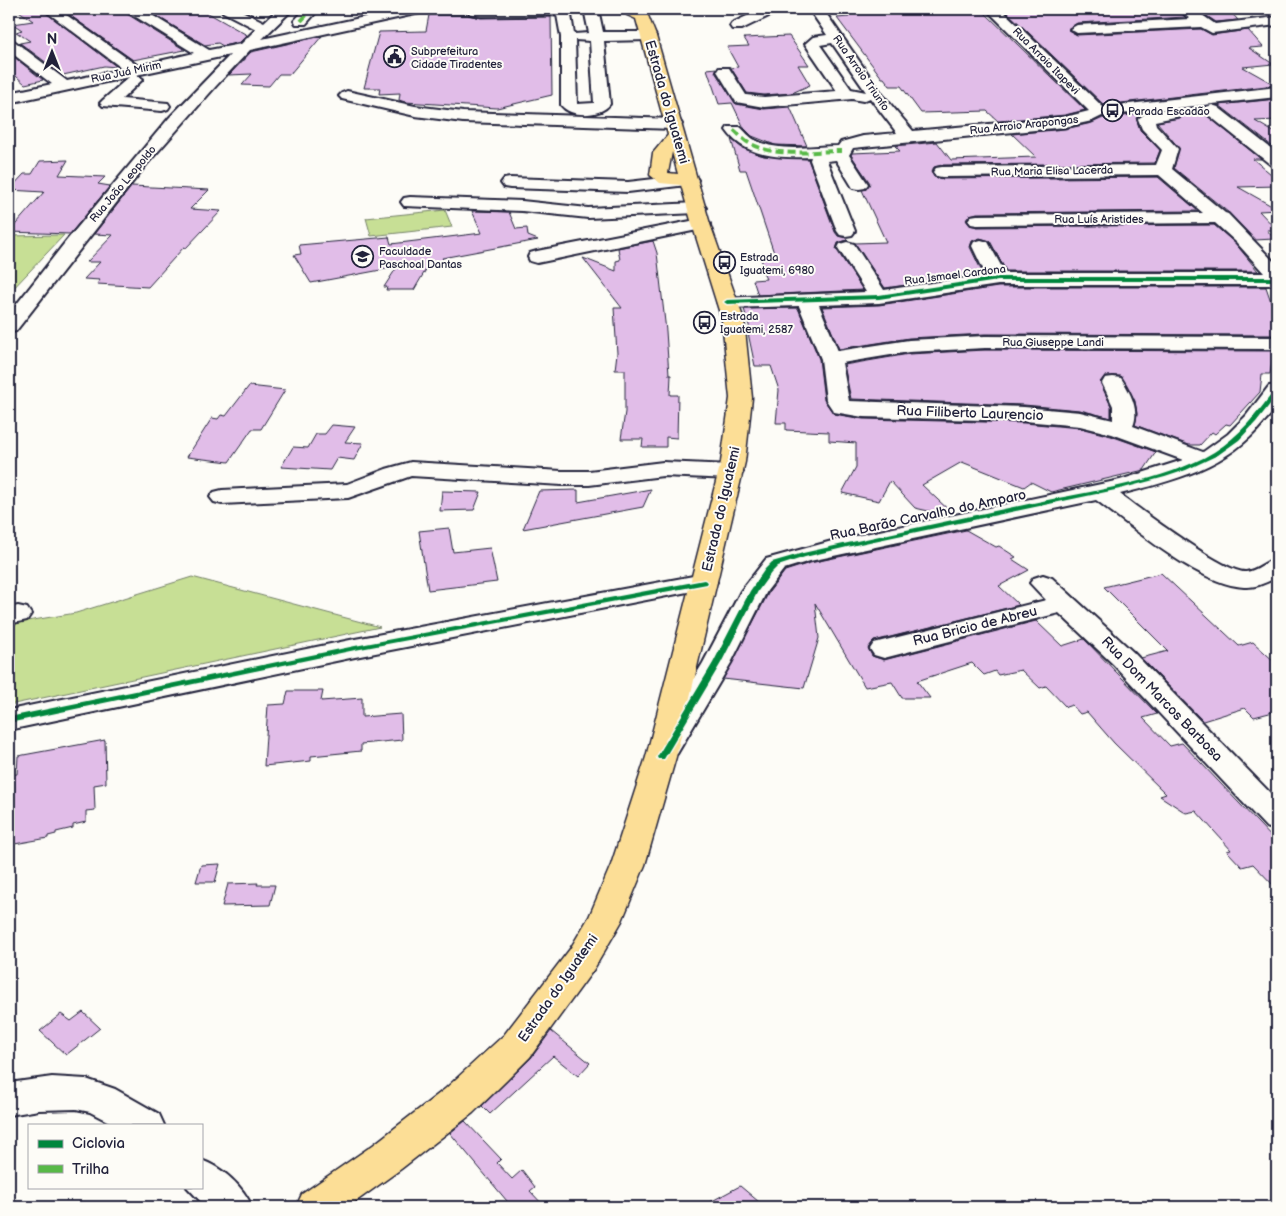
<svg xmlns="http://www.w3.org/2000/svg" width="1286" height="1216" viewBox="0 0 1286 1216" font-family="'Balsamiq Sans',sans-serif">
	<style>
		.green { fill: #c7df95; stroke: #748068 }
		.building { fill: #e1bde8; stroke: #22223b }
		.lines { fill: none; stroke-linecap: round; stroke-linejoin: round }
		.minor-casing { stroke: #22223b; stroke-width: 4 }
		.major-casing { stroke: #22223b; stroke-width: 3 }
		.minor { fill: #fdfcf7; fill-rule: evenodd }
		.major { fill: #fcde96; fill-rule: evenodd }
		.quiet { stroke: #58b947; stroke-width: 4; stroke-dasharray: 8 4; stroke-linecap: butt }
		.cycleway-casing { stroke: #fdfcf7; stroke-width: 3 }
		.cycleway { fill: #00873e; fill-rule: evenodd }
		.labels { text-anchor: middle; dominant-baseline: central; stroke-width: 4; stroke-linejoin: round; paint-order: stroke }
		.far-poi-label { font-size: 11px; fill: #22223b; stroke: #fdfcf7; text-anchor: start }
		.far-street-label { font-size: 11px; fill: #22223b; stroke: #fdfcf7 }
		.street-label { font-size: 14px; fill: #22223b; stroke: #fdfcf7 }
	</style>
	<rect width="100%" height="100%" fill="#fdfcf7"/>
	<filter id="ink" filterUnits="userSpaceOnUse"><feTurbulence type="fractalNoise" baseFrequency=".02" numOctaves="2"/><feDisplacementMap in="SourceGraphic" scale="10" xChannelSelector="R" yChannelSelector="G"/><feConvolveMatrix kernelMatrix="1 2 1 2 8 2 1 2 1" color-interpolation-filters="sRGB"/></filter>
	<g filter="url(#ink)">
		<!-- green -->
		<path class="green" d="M 445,210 L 452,227 L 371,236 L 366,218 Z
			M 64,235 L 9,293 L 9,236 Z
			M 192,577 L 380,627 L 9,705 L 9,624 L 76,613 Z"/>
		<!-- building -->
		<path class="building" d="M 16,9 L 41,9 L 117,67 L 104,66 L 63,75 L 20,43 L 30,41 L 16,32 L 22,30 L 13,24 L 33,21 Z
			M 61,9 L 124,9 L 127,14 L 185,50 L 133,60 Z
			M 145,9 L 201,9 L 247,35 L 240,42 L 223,46 L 218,43 L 205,45 Z
			M 843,9 L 975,9 L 979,12 L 984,12 L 1085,110 L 1065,115 L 998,121 L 987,111 L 921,113 L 901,86 L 890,86 L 884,78 L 882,78 L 837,18 L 849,17 Z
			M 1011,9 L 1187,9 L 1181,13 L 1185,17 L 1077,23 L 1068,30 L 1077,35 L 1201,29 L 1212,35 L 1248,30 L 1263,47 L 1249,48 L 1273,64 L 1243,67 L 1275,85 L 1104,105 L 1005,10 Z
			M 1196,9 L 1228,9 L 1238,20 L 1216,22 Z
			M 429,15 L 468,15 L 481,18 L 551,17 L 552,95 L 497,108 L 405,102 L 399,100 L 400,93 L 379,94 L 380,88 L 364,88 L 379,32 L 426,31 Z
			M 322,36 L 290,74 L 279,74 L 269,86 L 242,85 L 252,74 L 229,75 L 251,52 Z
			M 789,36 L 809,65 L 798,65 L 810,85 L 792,93 L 764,95 L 747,93 L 731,68 L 738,67 L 727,47 L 749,46 L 744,38 Z
			M 9,53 L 43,80 L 25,84 L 9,70 Z
			M 717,68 L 715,72 L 736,104 L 764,109 L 790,107 L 807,146 L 775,145 L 752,136 L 744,128 L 732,103 L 719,104 L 707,69 Z
			M 1277,99 L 1277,120 L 1255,121 L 1277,134 L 1277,146 L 1272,146 L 1219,105 Z
			M 1204,107 L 1202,111 L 1205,114 L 1261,159 L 1253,159 L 1277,179 L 1277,186 L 1238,187 L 1277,209 L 1277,210 L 1259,211 L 1277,230 L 1267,230 L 1274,239 L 1255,240 L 1229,213 L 1174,168 L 1179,148 L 1157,122 L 1180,118 L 1184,114 L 1182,109 Z
			M 1142,114 L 1136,118 L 1140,130 L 1160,150 L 1155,163 L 942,165 L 934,167 L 931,172 L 934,177 L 942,179 L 1158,177 L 1198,211 L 977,213 L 970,215 L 966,220 L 970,225 L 977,227 L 1214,225 L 1235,243 L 1258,271 L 1006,271 L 990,241 L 980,238 L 972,241 L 970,247 L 983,274 L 885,288 L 855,243 L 886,242 L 862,190 L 866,189 L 870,183 L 851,155 L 852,153 L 900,151 L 895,146 L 937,142 L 951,160 L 1036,157 L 1012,134 L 1065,129 L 1092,123 L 1103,118 Z
			M 731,139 L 742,148 L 764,156 L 808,159 L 835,232 L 838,236 L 846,238 L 847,240 L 838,243 L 836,249 L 863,290 L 758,295 L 753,280 L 766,279 L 763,273 L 767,273 L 759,255 L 773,254 L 773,250 L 746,170 L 740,170 Z
			M 68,160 L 59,175 L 105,177 L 98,184 L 110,186 L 70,234 L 9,232 L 44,192 L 9,190 L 24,174 L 32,174 L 40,161 Z
			M 132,186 L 209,190 L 190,209 L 221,211 L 186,248 L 184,247 L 148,287 L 97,284 L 100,280 L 84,279 L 100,262 L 87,262 L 113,235 L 94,234 Z
			M 472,211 L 509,212 L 516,229 L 527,228 L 528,236 L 538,240 L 442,258 L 446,263 L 428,266 L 414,290 L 386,290 L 387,287 L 384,287 L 397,267 L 311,283 L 294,255 L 301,254 L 299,245 L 389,237 L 391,244 L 482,233 Z
			M 653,241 L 657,253 L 666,331 L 669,375 L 671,375 L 670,395 L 678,395 L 677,438 L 666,437 L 666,447 L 642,447 L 643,439 L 621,439 L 625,412 L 625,370 L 615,370 L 617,353 L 614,308 L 622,308 L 583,258 L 616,271 L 616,261 L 620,260 L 618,248 Z
			M 998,287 L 1266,287 L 1277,319 L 1275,319 L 1277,335 L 985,334 L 909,338 L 839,349 L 822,307 L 879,305 Z
			M 798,308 L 819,359 L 824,400 L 834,414 L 863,419 L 1024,423 L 1080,428 L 1111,436 L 1156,452 L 1144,470 L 1051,492 L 1031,482 L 1024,487 L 962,462 L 922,485 L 953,514 L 946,515 L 915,508 L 890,481 L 879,501 L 842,493 L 856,467 L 856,443 L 829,441 L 829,432 L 786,430 L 786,423 L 776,423 L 779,390 L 771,366 L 755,366 L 748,333 L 751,332 L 744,309 Z
			M 985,350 L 1274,351 L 1270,374 L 1262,374 L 1260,392 L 1230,425 L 1226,424 L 1215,434 L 1212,432 L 1200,445 L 1189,445 L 1135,425 L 1137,414 L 1135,401 L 1121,376 L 1105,376 L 1100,382 L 1111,406 L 1111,418 L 1080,410 L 1024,405 L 851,399 L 844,365 L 909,354 Z
			M 249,386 L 285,390 L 261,429 L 252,429 L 229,462 L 187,457 L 212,418 L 218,419 L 221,415 L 226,416 Z
			M 332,425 L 355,427 L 345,442 L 363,443 L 354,460 L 337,458 L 330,470 L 281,467 L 293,447 L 308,448 L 316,434 L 325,434 Z
			M 651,489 L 643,507 L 523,529 L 539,491 L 578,490 L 578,502 Z
			M 442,491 L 481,492 L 474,510 L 440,511 Z
			M 449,528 L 453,552 L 490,548 L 497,582 L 428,590 L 419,531 Z
			M 966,530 L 996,547 L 999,546 L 1016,557 L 1012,559 L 1029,570 L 999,586 L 1019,605 L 874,641 L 868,648 L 872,656 L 884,660 L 1036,621 L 1062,646 L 1084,639 L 1157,714 L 1143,718 L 1170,746 L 1182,743 L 1277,843 L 1277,889 L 1253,864 L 1242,867 L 1227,851 L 1231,850 L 1196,811 L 1186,813 L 1160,796 L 1166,794 L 1114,743 L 1087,712 L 1080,714 L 1072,705 L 1066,707 L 1046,686 L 1040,688 L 1021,670 L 998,675 L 995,671 L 984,675 L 972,663 L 917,681 L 930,698 L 902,698 L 892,682 L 865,687 L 815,603 L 819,638 L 804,688 L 723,679 L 769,592 L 785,571 L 810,563 Z
			M 1161,573 L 1239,646 L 1253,642 L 1277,664 L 1277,711 L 1254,717 L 1245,708 L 1203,721 L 1141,658 L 1168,651 L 1104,587 Z
			M 288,691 L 323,691 L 321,701 L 362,698 L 362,717 L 401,714 L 402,740 L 361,744 L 361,751 L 311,756 L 311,761 L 264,766 L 268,705 L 285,704 Z
			M 105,740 L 106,783 L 94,785 L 95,810 L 86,811 L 86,822 L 73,825 L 73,828 L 56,832 L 56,834 L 48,836 L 48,838 L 9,845 L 9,775 L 17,774 L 18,756 Z
			M 220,864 L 215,882 L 196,882 L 201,865 Z
			M 258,883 L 257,885 L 275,885 L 270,905 L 222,906 L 228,884 Z
			M 83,1012 L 100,1028 L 66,1055 L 40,1031 L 61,1014 L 71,1021 Z
			M 551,1031 L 590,1063 L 578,1076 L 553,1056 L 490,1114 L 482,1106 L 531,1058 Z
			M 465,1121 L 501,1159 L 497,1163 L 512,1179 L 522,1170 L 535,1187 L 530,1191 L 545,1207 L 512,1207 L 450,1133 Z
			M 740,1186 L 765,1207 L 701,1207 Z"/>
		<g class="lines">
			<defs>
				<path id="minor" d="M 43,9 L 58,9 L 138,66 L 194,53 L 128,12 L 126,9 L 142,9 L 209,50 L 241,44 L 256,29 L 223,12 L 221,9 L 238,9 L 264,22 L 278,9 L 293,9 L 262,39 L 402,9 L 427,9 L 420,13 L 250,50 L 216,86 L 146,165 L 16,331 L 9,333 L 9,314 L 67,240 L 169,118 L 230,55 L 136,75 L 143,79 L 122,99 L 168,103 L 170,106 L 168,109 L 162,111 L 103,106 L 100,103 L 103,100 L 129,77 L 9,103 L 9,93 L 52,84 L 9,51 L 9,40 L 14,41 L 67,81 L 123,69 Z
					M 305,9 L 319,9 L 306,24 L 296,24 L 294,21 Z
					M 470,9 L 570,9 L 574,34 L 589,33 L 584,9 L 598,9 L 603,32 L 649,32 L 654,33 L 656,36 L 654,39 L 649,40 L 604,41 L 610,104 C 600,117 571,118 561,105 L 561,37 L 557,15 L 481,16 L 470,14 L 468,11 ZM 575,40 L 590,41 L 594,103 L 577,104 Z
					M 762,9 L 779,9 L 777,12 L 742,29 L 732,29 L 730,26 L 732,23 Z
					M 809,9 L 823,9 L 882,94 L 913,131 L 1065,117 L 1089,111 L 986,9 L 1001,9 L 1103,107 L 1277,87 L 1277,97 L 1102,116 L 1092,121 L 1065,127 L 853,148 L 849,155 L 868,184 L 865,188 L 859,189 L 853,188 L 836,160 L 827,161 L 855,231 L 852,235 L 846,236 L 840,235 L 837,231 L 810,160 L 811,157 C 781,158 745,158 726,130 L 728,127 L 740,127 C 745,131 749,137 755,140 C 779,153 812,146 838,146 L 841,142 L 863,136 L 897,133 L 870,98 L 863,101 L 852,99 L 764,107 L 736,102 L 717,71 L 719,68 L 729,68 L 746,95 L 764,97 L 837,91 L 805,44 L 813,37 L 827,35 ZM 832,43 L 866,92 L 851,89 L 820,45 Z
					M 1190,9 L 1195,10 L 1215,24 L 1277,17 L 1277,25 L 1212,33 L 1201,27 L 1077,33 L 1070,29 L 1077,25 L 1190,19 L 1183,13 Z
					M 347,91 L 415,106 L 463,112 L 674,119 L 680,121 L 682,124 L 680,127 L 674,129 L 463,122 L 415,116 L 342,99 L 339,96 L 342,93 Z
					M 1212,105 L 1218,107 L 1277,153 L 1277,166 L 1271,165 L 1206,113 L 1204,110 L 1206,107 Z
					M 1174,108 L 1180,110 L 1182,113 L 1180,116 L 1155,121 L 1156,125 L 1178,149 L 1172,169 L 1225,213 L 1228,214 L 1277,265 L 1277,285 L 998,285 L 879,303 L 819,305 L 838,351 L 909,340 L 985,336 L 1277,337 L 1277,349 L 985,348 L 909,352 L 842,363 L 849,401 L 1024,407 L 1080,412 L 1113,420 L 1113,406 L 1102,383 L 1105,378 L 1113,377 L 1121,378 C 1130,392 1140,410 1133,426 L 1203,452 L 1228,434 L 1246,416 L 1269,386 L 1277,385 C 1277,391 1278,398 1277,404 C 1276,410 1268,417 1264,422 C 1228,467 1174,481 1120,494 C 1139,509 1226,574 1246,572 C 1257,571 1266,561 1277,558 L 1277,577 C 1268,582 1255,588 1244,587 C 1198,584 1133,527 1096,500 L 810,561 L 784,569 L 767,591 L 731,663 L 677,754 L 667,757 L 657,754 L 652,747 L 703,663 L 741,591 L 766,559 L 832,541 L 1120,480 L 1183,460 L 1112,434 L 1080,426 L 1024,421 L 863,417 L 834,412 L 826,400 L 821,359 L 799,306 L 727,308 L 720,306 L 717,302 L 720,298 L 866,292 L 838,248 L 840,244 L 847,242 L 854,244 L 884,290 L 986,275 L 972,246 L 974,242 L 981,240 L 988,242 L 1005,273 L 1264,273 L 1236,242 L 1215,223 L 977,225 L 971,224 L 968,220 L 971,216 L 977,215 L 1203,213 L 1159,175 L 942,177 L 936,176 L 933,172 L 936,168 L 942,167 L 1156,165 L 1162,150 L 1142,129 L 1138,119 L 1146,113 Z
					M 689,175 L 695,176 L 698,180 L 695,184 L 628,192 L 510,188 L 504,187 L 501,183 L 504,179 L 510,178 L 628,182 Z
					M 410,197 L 522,201 L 588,208 L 697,203 L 703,204 L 706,208 L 703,212 L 697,213 L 588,218 L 522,211 L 404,206 L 401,202 L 404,198 Z
					M 701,219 L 707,220 L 710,224 L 707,228 L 537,263 L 530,261 L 528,257 L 530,253 L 537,251 Z
					M 411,462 L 562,471 L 589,471 L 663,462 L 731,465 L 739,467 L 743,472 L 739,477 L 731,479 L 663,476 L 589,485 L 562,485 L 411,476 L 348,498 L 222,504 L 214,502 L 210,497 L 214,492 L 222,490 L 347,484 L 386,469 Z
					M 704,574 L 713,577 L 717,582 L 713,587 L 355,657 L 9,730 L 9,710 L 355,639 Z
					M 1043,575 L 1052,578 L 1133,652 L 1277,800 L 1277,830 L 1266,827 L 1113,664 L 1059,613 L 884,658 L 874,655 L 870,649 L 874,643 L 1046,600 L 1030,583 L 1034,578 Z
					M 18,606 L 27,608 L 31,614 L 27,620 L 9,624 L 9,608 Z
					M 52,1077 L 86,1079 L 115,1089 L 159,1114 L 164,1125 L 115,1125 L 90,1112 L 76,1109 L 39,1110 L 9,1115 L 9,1083 Z
					M 201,1160 C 222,1167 244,1187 252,1207 L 206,1207 L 187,1187 L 201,1187 Z"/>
				<path id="major" d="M 623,9 L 637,9 L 647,13 L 656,36 L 710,224 L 744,320 L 752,398 L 745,462 L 676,757 L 645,865 L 622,921 L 594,969 L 530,1057 L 506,1081 L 473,1113 L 401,1169 L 348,1207 L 296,1207 L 302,1194 L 373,1145 L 445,1089 L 504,1035 L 570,949 L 589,917 L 611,865 L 646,757 L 721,462 L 730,398 L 722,320 L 692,224 L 681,185 L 660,183 L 650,175 L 653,153 L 668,135 L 636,19 L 627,15 ZM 672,152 L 678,174 L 668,173 Z"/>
			</defs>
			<!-- minor casing -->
			<use href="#minor" class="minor-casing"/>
			<!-- major casing -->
			<use href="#major" class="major-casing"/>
			<!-- minor -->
			<use href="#minor" class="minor"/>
			<!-- major -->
			<use href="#major" class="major"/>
			<!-- quiet -->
			<path class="quiet" d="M 301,21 L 312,9
				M 734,130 C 739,134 743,140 749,143 C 775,158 813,151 842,151"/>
			<defs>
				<path id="cycleway" d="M 998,277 L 1277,277 L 1277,281 L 998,281 L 879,299 L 727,304 L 724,302 L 727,300 L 879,295 Z
					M 1277,389 L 1277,395 L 1271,403 L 1256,422 L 1239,440 L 1218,455 L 1186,470 L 1165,477 L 1120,489 L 860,544 L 805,557 L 778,566 L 771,573 L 758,591 L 721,663 L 664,759 L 658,759 L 657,757 L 713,663 L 750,591 L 765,569 L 772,562 L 803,553 C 879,536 956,519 1033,503 C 1090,491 1164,482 1214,452 C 1240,436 1257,413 1275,390 Z
					M 704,580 L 708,582 L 707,584 L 355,650 L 9,723 L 9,717 L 355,646 Z"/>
			</defs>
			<!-- cycleway casing -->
			<use href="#cycleway" class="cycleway-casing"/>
			<!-- cycleway -->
			<use href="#cycleway" class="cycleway"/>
		</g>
	</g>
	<!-- icons -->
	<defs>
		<symbol id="civic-ring" viewBox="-11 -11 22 22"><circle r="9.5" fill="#fdfcf7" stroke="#22223b" stroke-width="1.5"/><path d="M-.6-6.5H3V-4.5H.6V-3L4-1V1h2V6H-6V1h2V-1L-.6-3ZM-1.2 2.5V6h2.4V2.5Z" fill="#22223b"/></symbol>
		<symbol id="bus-ring" viewBox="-11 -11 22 22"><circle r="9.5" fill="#fdfcf7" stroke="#22223b" stroke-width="1.5"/><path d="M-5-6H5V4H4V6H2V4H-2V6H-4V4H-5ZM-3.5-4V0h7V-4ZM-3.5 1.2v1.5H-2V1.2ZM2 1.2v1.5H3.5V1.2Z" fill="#22223b"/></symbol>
		<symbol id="university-ring" viewBox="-11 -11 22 22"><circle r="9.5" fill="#fdfcf7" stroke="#22223b" stroke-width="1.5"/><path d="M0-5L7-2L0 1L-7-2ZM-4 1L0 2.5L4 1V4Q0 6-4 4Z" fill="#22223b"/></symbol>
	</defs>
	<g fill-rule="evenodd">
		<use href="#civic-ring" x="382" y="44" width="25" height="25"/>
		<use href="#bus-ring" x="1100" y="98" width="25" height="25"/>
		<use href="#university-ring" x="350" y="244" width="25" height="25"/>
		<use href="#bus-ring" x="712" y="250" width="25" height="25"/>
		<use href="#bus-ring" x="692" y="310" width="25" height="25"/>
	</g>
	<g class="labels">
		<!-- far-poi labels -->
		<g class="far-poi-label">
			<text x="411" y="51">Subprefeitura<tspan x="411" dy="13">Cidade Tiradentes</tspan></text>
			<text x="1128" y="111">Parada Escadão</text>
			<text x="379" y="251">Faculdade<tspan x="379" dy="13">Paschoal Dantas</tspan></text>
			<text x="740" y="257">Estrada<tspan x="740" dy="13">Iguatemi, 6980</tspan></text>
			<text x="720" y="316">Estrada<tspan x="720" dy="13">Iguatemi, 2587</tspan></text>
		</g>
		<!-- far-street labels -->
		<g class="far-street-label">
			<text transform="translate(1046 61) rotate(45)">Rua Arroio Itapevi</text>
			<text transform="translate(126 72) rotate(-12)">Rua Juá Mirim</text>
			<text transform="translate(861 73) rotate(55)">Rua Arroio Triunfo</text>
			<text transform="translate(1024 125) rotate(-6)">Rua Arroio Arapongas</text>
			<text transform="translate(1052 171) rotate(-1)">Rua Maria Elisa Lacerda</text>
			<text transform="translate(123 184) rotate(-50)">Rua João Leopoldo</text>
			<text x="1099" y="219">Rua Luís Aristides</text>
			<text transform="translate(955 275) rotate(-7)">Rua Ismael Cardona</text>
			<text x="1053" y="342">Rua Giuseppe Landi</text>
		</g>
		<!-- street labels -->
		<g class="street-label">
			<text transform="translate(667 102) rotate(74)">Estrada do Iguatemi</text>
			<text transform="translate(970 413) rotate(2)">Rua Filiberto Laurencio</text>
			<text transform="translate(721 509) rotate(-77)">Estrada do Iguatemi</text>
			<text transform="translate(928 515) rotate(-12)">Rua Barão Carvalho do Amparo</text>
			<text transform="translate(975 626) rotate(-14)">Rua Bricio de Abreu</text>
			<text transform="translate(1162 699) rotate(46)">Rua Dom Marcos Barbosa</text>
			<text transform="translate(558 988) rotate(-55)">Estrada do Iguatemi</text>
		</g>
	</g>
	<!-- margin -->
	<rect width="1286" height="1216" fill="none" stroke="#fdfcf7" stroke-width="30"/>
	<rect x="15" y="15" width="1256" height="1186" fill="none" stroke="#22223b" stroke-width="2" filter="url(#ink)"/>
	<!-- legend -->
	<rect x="28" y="1124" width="175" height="65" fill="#fdfcf7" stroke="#a5a5ac"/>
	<rect x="38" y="1140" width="25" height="8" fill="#00873e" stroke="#a5a5ac"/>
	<text x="72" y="1148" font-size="15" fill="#22223b">Ciclovia</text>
	<rect x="38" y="1165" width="25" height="8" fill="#58b947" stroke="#a5a5ac"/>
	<text x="72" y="1174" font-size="15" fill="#22223b">Trilha</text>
	<!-- north arrow -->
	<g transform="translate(52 52)" stroke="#fdfcf7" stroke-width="4" paint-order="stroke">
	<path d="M0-4L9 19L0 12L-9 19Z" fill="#22223b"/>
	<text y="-8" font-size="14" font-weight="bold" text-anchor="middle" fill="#22223b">N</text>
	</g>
</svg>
